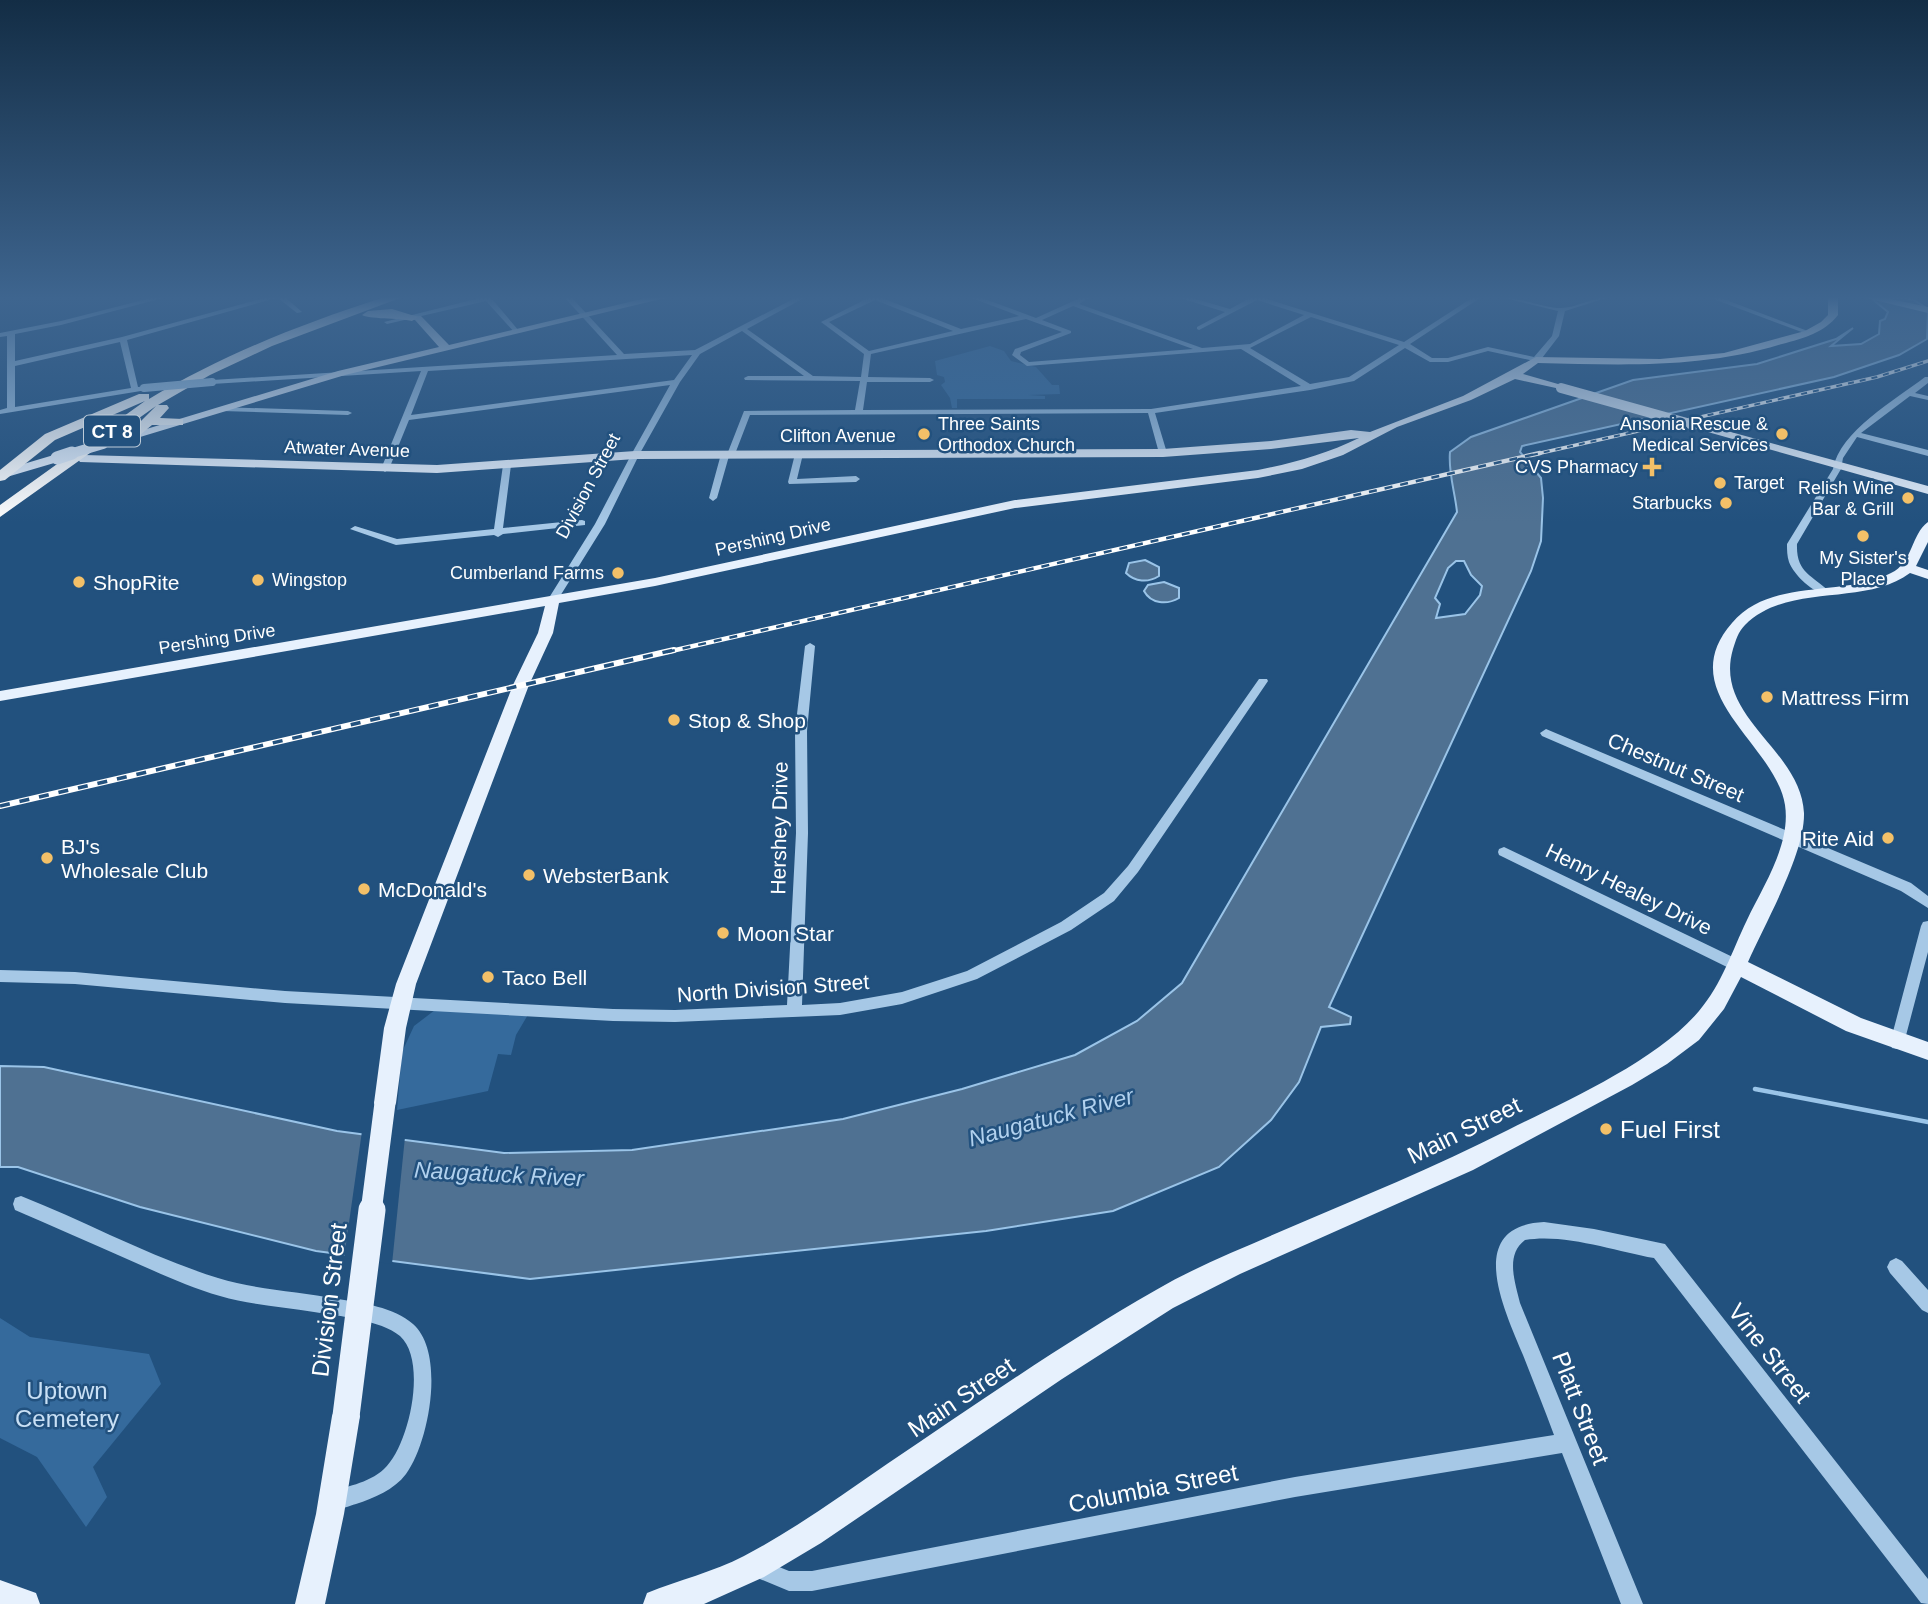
<svg xmlns="http://www.w3.org/2000/svg" width="1928" height="1604" viewBox="0 0 1928 1604" font-family="Helvetica,sans-serif">
	<style>
		.green { fill: #356a9c }
		.water { fill: #4f7192; stroke: #9ac4e8; stroke-width: 2; fill-rule: evenodd }
		.pier { fill: #22517e }
		.lines { fill: none; stroke-linecap: round; stroke-linejoin: round }
		.stream { stroke: #9ac4e8; stroke-width: 4.5 }
		.minor { fill: #a6c8e6; fill-rule: evenodd }
		.major { fill: #e7f1fd; fill-rule: evenodd }
		.highway { fill: #fff; fill-rule: evenodd }
		.rail-far2-casing { stroke: #fff; stroke-width: 3.5 }
		.rail-far1-casing { stroke: #fff; stroke-width: 4.5 }
		.rail-casing { stroke: #fff; stroke-width: 6 }
		.rail-far2 { stroke: #22517e; stroke-width: 2; stroke-dasharray: 6; stroke-linecap: butt }
		.rail-far1 { stroke: #22517e; stroke-width: 2.5; stroke-dasharray: 8; stroke-linecap: butt }
		.rail { stroke: #22517e; stroke-width: 3.5; stroke-dasharray: 10; stroke-linecap: butt }
		.minor-bridge { stroke: #a6c8e6; stroke-width: 8 }
		.major-bridge-far3 { stroke: #e7f1fd; stroke-width: 10 }
		.major-bridge-far2 { stroke: #e7f1fd; stroke-width: 13 }
		.major-bridge-far1 { stroke: #e7f1fd; stroke-width: 21 }
		.major-bridge { stroke: #e7f1fd; stroke-width: 27 }
		.poi-dot { fill: #f3c068; stroke: #22517e; stroke-width: 2.5 }
		.labels { text-anchor: middle; dominant-baseline: central; stroke-width: 5; stroke-linejoin: round; paint-order: stroke }
		.far-poi-label { font-size: 18px; fill: #fff; stroke: #22517e; text-anchor: end }
		.far-street-label { font-size: 18px; fill: #fff; stroke: #22517e }
		.shield { fill: #22517e; stroke: #bdcbd8; stroke-width: 2 }
		.shield-label { font-size: 19px; font-weight: bold; fill: #fff }
		.poi-label { font-size: 21px; fill: #fff; stroke: #22517e; text-anchor: start }
		.street-label { font-size: 21px; fill: #fff; stroke: #22517e }
		.water-label { font-size: 23px; font-style: italic; fill: #b1d1ee; stroke: #22517e }
		.near-poi-label { font-size: 24px; fill: #fff; stroke: #22517e; text-anchor: start }
		.near-street-label { font-size: 24px; fill: #fff; stroke: #22517e }
		.near-park-label { font-size: 24px; fill: #c9e0f5; stroke: #22517e }
	</style>
	<rect width="100%" height="100%" fill="#22517e"/>
	<!-- green -->
	<path class="green" d="M 990,346 L 1004,351 L 1011,361 L 1036,367 L 1052,385 L 1059,385 L 1060,394 L 1028,395 L 1045,396 L 1045,399 L 957,399 L 957,408 L 952,408 L 950,398 L 941,385 L 945,382 L 944,377 L 937,375 L 935,361 Z
		M 435,1010 L 529,1013 L 516,1035 L 511,1055 L 498,1054 L 488,1091 L 397,1110 L 402,1052 L 414,1026 Z
		M 0,1318 L 30,1337 L 149,1354 L 161,1384 L 93,1467 L 107,1497 L 86,1527 L 37,1457 L 0,1438 Z"/>
	<!-- water -->
	<path class="water" d="M 1871,298 C 1893,298 1911,293 1928,310 L 1927,339 L 1899,355 L 1834,377 L 1522,446 L 1520,452 L 1541,478 L 1543,498 L 1541,541 L 1531,571 L 1329,1007 L 1351,1017 L 1350,1024 L 1321,1027 L 1299,1082 L 1271,1120 L 1219,1167 L 1113,1211 L 986,1231 L 530,1279 L 316,1251 L 140,1207 L 18,1167 L 0,1167 L 0,1066 L 44,1067 L 337,1131 L 504,1153 L 632,1150 L 843,1119 L 962,1089 L 1075,1055 L 1137,1021 L 1182,983 L 1457,512 C 1455,492 1448,472 1450,452 L 1471,437 L 1633,380 L 1757,364 L 1836,339 L 1853,328 L 1831,346 L 1861,344 L 1879,334 L 1880,321 L 1885,319 L 1888,312 ZM 1456,561 L 1464,561 L 1471,575 L 1482,586 L 1480,595 L 1465,614 L 1436,618 L 1440,604 L 1435,598 L 1448,568 Z
		M 1145,560 L 1159,567 L 1159,576 C 1148,583 1135,582 1126,573 L 1129,563 Z
		M 1164,582 L 1179,588 L 1179,598 C 1167,605 1151,604 1144,591 L 1148,585 Z"/>
	<!-- pier -->
	<path class="pier" d="M 362,1131 L 405,1137 L 392,1264 L 344,1258 Z"/>
	<g class="lines">
		<!-- stream -->
		<path class="stream" d="M 1755,1089 L 1928,1122"/>
		<!-- minor -->
		<path class="minor" d="M 151,298 L 163,298 L 61,325 L 15,334 L 15,361 L 122,337 L 264,298 L 276,298 L 127,340 L 138,387 L 147,386 L 147,390 L 0,414 L 0,410 L 7,408 L 7,336 L 0,337 L 0,333 L 61,321 ZM 120,342 L 131,388 L 15,407 L 15,366 Z
			M 278,298 L 286,298 L 302,312 L 297,313 Z
			M 480,298 L 493,298 L 492,299 L 519,331 L 519,333 L 515,333 L 486,301 L 387,324 L 384,322 Z
			M 565,298 L 572,298 L 624,354 L 695,350 L 795,298 L 804,298 L 747,329 L 813,376 L 861,377 L 864,354 L 821,322 L 868,298 L 882,298 L 961,329 L 1019,316 L 972,298 L 982,298 L 1036,318 L 1080,298 L 1089,298 L 1079,304 L 1202,348 L 1250,344 L 1304,315 L 1257,300 L 1199,330 L 1197,329 L 1197,327 L 1225,312 L 1180,298 L 1192,298 L 1230,309 L 1250,298 L 1264,298 L 1404,342 L 1472,298 L 1480,298 L 1410,344 L 1432,358 L 1448,358 L 1488,347 L 1534,357 L 1552,336 L 1558,311 L 1504,298 C 1524,298 1543,308 1561,308 C 1576,308 1590,298 1606,298 L 1565,311 L 1559,336 L 1539,362 L 1488,351 L 1448,362 L 1430,362 L 1405,348 L 1354,381 L 1310,390 L 1155,413 L 1167,453 L 1163,456 L 1159,453 L 1148,413 L 750,415 L 735,454 L 729,456 L 717,498 L 713,501 L 709,498 L 721,454 L 728,452 L 744,411 L 855,410 L 860,381 L 745,380 L 744,378 L 748,376 L 804,376 L 742,331 L 700,354 L 680,382 L 639,455 L 605,524 L 557,601 L 552,604 L 547,601 L 595,524 L 631,455 L 670,385 L 409,420 L 389,469 L 385,472 L 381,469 L 421,371 L 212,384 L 208,382 L 212,380 L 617,355 ZM 875,300 L 953,331 L 869,351 L 829,322 ZM 1073,306 L 1193,349 L 1029,362 L 1020,355 L 1021,352 L 1071,333 L 1071,331 L 1042,320 ZM 1311,317 L 1399,345 L 1349,377 L 1310,384 L 1250,348 ZM 1026,319 L 1062,332 L 1015,349 L 1012,355 L 1027,366 L 1241,349 L 1301,386 L 1151,409 L 863,410 L 867,382 L 930,382 L 934,380 L 930,378 L 868,377 L 871,354 ZM 692,355 L 674,380 L 411,415 L 428,371 Z
			M 1711,298 L 1721,298 L 1813,333 L 1807,334 Z
			M 1925,377 L 1928,377 L 1928,383 L 1915,393 L 1928,396 L 1928,400 L 1910,396 L 1861,433 L 1928,450 L 1928,456 L 1857,437 L 1843,458 L 1841,469 L 1797,544 C 1796,573 1812,575 1830,592 L 1829,594 C 1814,595 1794,575 1789,562 C 1787,556 1787,550 1787,544 L 1833,469 C 1840,431 1895,400 1925,377 Z
			M 219,407 L 348,411 L 352,413 L 348,415 L 222,411 L 219,411 Z
			M 799,451 L 803,454 L 797,479 L 856,476 L 860,479 L 856,482 L 789,484 L 788,482 L 795,454 Z
			M 507,462 L 511,465 L 503,528 L 582,520 L 585,521 L 585,525 L 503,534 L 498,537 L 494,535 L 396,545 L 350,529 L 355,526 L 397,539 L 494,529 L 503,465 Z
			M 810,643 L 815,646 L 807,731 L 808,833 L 802,1005 L 840,1003 L 902,992 L 967,971 L 1061,922 L 1104,893 L 1128,866 L 1259,679 L 1267,679 L 1268,681 L 1138,872 L 1114,901 L 1071,930 L 977,979 L 902,1004 L 840,1015 L 675,1022 L 613,1021 L 285,1003 L 75,984 L 0,982 L 0,970 L 75,972 L 285,991 L 613,1009 L 675,1010 L 787,1005 L 796,833 L 795,731 L 805,646 Z
			M 1546,729 L 1911,883 L 1928,896 L 1928,908 L 1901,891 L 1542,736 L 1540,733 Z
			M 1504,847 L 1741,961 L 1743,965 L 1741,969 L 1736,971 L 1731,969 L 1499,855 L 1498,852 L 1499,849 Z
			M 1928,921 L 1928,952 L 1904,1043 L 1902,1048 L 1897,1049 L 1892,1048 L 1890,1043 L 1921,926 L 1923,922 Z
			M 21,1196 C 87,1222 150,1257 218,1278 C 257,1290 298,1291 338,1299 C 362,1303 394,1307 413,1324 C 446,1353 429,1443 406,1474 C 394,1490 374,1498 356,1504 C 346,1507 336,1512 326,1508 L 323,1501 L 326,1494 C 345,1486 368,1484 384,1469 C 409,1447 428,1361 400,1336 C 381,1320 338,1316 314,1312 C 283,1307 251,1305 220,1296 C 188,1287 157,1272 127,1259 C 89,1242 52,1226 15,1210 L 13,1204 L 15,1198 Z
			M 1544,1222 L 1594,1229 L 1665,1244 L 1928,1579 L 1928,1604 L 1921,1603 L 1654,1258 C 1615,1251 1564,1233 1525,1240 C 1505,1255 1515,1282 1520,1303 L 1643,1604 L 1621,1604 L 1562,1453 L 1295,1497 L 812,1591 L 789,1591 L 748,1574 L 745,1567 L 748,1560 L 755,1557 L 789,1571 L 812,1571 L 1295,1477 L 1554,1435 C 1544,1408 1533,1381 1523,1355 C 1505,1311 1463,1226 1544,1222 Z
			M 1896,1258 L 1902,1261 L 1928,1290 L 1928,1313 L 1922,1310 L 1890,1273 L 1887,1267 L 1890,1261 Z"/>
		<!-- major -->
		<path class="major" d="M 646,298 L 665,298 L 345,375 L 107,447 L 97,444 L 338,371 L 439,347 L 415,320 L 409,319 L 409,315 L 421,316 L 449,345 Z
			M 1828,298 L 1838,298 L 1838,315 C 1824,333 1804,338 1782,344 C 1702,369 1621,365 1538,363 L 1523,374 L 1565,386 L 1565,390 L 1515,379 L 1471,400 L 1397,427 L 1343,455 L 1302,469 L 1258,478 L 1015,508 L 655,586 L 559,603 L 553,633 L 529,685 L 416,984 L 406,1028 L 396,1103 L 393,1110 L 385,1113 L 377,1110 L 374,1103 L 384,1028 L 396,984 L 513,685 L 538,633 L 545,606 L 0,701 L 0,691 L 655,578 L 1015,500 L 1258,470 C 1294,463 1326,454 1359,438 L 1271,449 L 1163,457 L 635,459 L 437,473 L 80,462 L 78,459 L 84,455 L 437,465 L 635,451 L 1163,449 L 1271,441 L 1351,430 L 1370,432 L 1463,396 L 1536,357 L 1660,359 L 1724,353 L 1805,331 L 1821,322 L 1828,315 Z
			M 1866,298 L 1886,298 L 1928,307 L 1928,313 Z
			M 1690,423 L 1698,423 L 1928,486 L 1928,494 L 1690,427 Z
			M 57,454 L 63,458 L 61,461 L 0,479 L 0,471 Z
			M 1928,522 L 1928,542 L 1916,566 L 1928,570 L 1928,579 L 1910,573 C 1865,607 1788,582 1745,625 C 1738,632 1736,640 1733,649 C 1713,717 1801,749 1804,813 C 1805,854 1765,923 1748,962 L 1861,1018 L 1928,1042 L 1928,1060 L 1846,1031 L 1741,977 L 1724,1009 L 1699,1040 L 1667,1064 L 1632,1085 L 1473,1170 L 1240,1274 L 1173,1308 L 1062,1379 L 821,1543 L 764,1577 L 704,1604 L 643,1604 L 647,1593 C 679,1580 713,1572 744,1556 C 794,1530 840,1496 887,1464 C 975,1405 1063,1343 1156,1290 C 1197,1266 1241,1249 1284,1230 C 1359,1198 1435,1167 1508,1130 C 1566,1101 1657,1061 1699,1011 C 1722,984 1732,951 1747,920 C 1763,886 1791,845 1785,805 C 1775,743 1671,693 1732,623 C 1771,577 1842,598 1891,573 C 1913,563 1911,534 1928,522 Z
			M 346,1402 L 356,1406 L 360,1416 L 344,1514 L 325,1604 L 295,1604 L 316,1514 L 332,1416 L 336,1406 Z
			M 0,1580 L 36,1593 L 40,1604 L 0,1604 Z"/>
		<!-- highway -->
		<path class="highway" d="M 382,298 L 400,298 L 272,346 L 210,375 L 158,405 L 167,405 L 169,408 L 160,418 L 183,419 L 183,425 L 152,425 L 134,440 L 124,440 L 124,434 L 133,429 L 156,406 L 0,517 L 0,505 L 145,401 L 55,440 L 5,480 L 0,481 L 0,470 L 45,434 L 139,394 L 149,394 L 149,399 C 222,355 301,324 382,298 Z
			M 392,309 L 418,317 L 412,321 C 399,318 368,319 362,315 L 368,311 Z"/>
		<defs>
			<path id="rail-far2" d="M 1532,455 L 1877,377 L 1928,361"/>
			<path id="rail-far1" d="M 667,652 L 1540,453"/>
			<path id="rail" d="M 0,806 L 674,650"/>
		</defs>
		<!-- rail-far2 casing -->
		<use href="#rail-far2" class="rail-far2-casing"/>
		<!-- rail-far1 casing -->
		<use href="#rail-far1" class="rail-far1-casing"/>
		<!-- rail casing -->
		<use href="#rail" class="rail-casing"/>
		<!-- rail-far2 -->
		<use href="#rail-far2" class="rail-far2"/>
		<!-- rail-far1 -->
		<use href="#rail-far1" class="rail-far1"/>
		<!-- rail -->
		<use href="#rail" class="rail"/>
		<!-- minor-bridge -->
		<path class="minor-bridge" d="M 144,388 L 212,382"/>
		<!-- major-bridge-far3 -->
		<path class="major-bridge-far3" d="M 1561,388 L 1694,425
			M 66,455 L 103,444"/>
		<!-- major-bridge-far2 -->
		<path class="major-bridge-far2" d="M 57,458 L 72,453"/>
		<!-- major-bridge-far1 -->
		<path class="major-bridge-far1" d="M 371,1212 L 385,1103"/>
		<!-- major-bridge -->
		<path class="major-bridge" d="M 346,1416 L 372,1210"/>
	</g>
	<!-- sky -->
	<linearGradient id="sky" x2="0" y2="1"><stop stop-color="#132d45"/><stop offset="0.57" stop-color="#3e658f"/><stop offset="1" stop-color="#3e658f" stop-opacity="0"/></linearGradient>
	<rect width="1928" height="523" fill="url(#sky)"/>
	<!-- markers -->
	<g class="poi-dot">
		<circle cx="924" cy="434" r="7"/>
		<circle cx="1782" cy="434" r="7"/>
		<path d="M1648.5 456.5h7v7h7v7h-7v7h-7v-7h-7v-7h7z"/>
		<circle cx="1720" cy="483" r="7"/>
		<circle cx="1908" cy="498" r="7"/>
		<circle cx="1726" cy="503" r="7"/>
		<circle cx="1863" cy="536" r="7"/>
		<circle cx="618" cy="573" r="7"/>
		<circle cx="258" cy="580" r="7"/>
		<circle cx="79" cy="582" r="7"/>
		<circle cx="1767" cy="697" r="7"/>
		<circle cx="674" cy="720" r="7"/>
		<circle cx="1888" cy="838" r="7"/>
		<circle cx="47" cy="858" r="7"/>
		<circle cx="529" cy="875" r="7"/>
		<circle cx="364" cy="889" r="7"/>
		<circle cx="723" cy="933" r="7"/>
		<circle cx="488" cy="977" r="7"/>
		<circle cx="1606" cy="1129" r="7"/>
	</g>
	<g class="labels">
		<!-- far-poi labels -->
		<g class="far-poi-label">
			<text x="938" y="424" text-anchor="start">Three Saints<tspan x="938" dy="21">Orthodox Church</tspan></text>
			<text x="1768" y="424">Ansonia Rescue &amp;<tspan x="1768" dy="21">Medical Services</tspan></text>
			<text x="1638" y="467">CVS Pharmacy</text>
			<text x="1734" y="483" text-anchor="start">Target</text>
			<text x="1894" y="488">Relish Wine<tspan x="1894" dy="21">Bar &amp; Grill</tspan></text>
			<text x="1712" y="503">Starbucks</text>
			<text x="1863" y="558" text-anchor="middle">My Sister's<tspan x="1863" dy="21">Place</tspan></text>
			<text x="604" y="573">Cumberland Farms</text>
			<text x="272" y="580" text-anchor="start">Wingstop</text>
		</g>
		<!-- far-street labels -->
		<g class="far-street-label">
			<text x="838" y="436">Clifton Avenue</text>
			<text transform="translate(347 449) rotate(2)">Atwater Avenue</text>
			<text transform="translate(588 486) rotate(-62)">Division Street</text>
			<text transform="translate(773 537) rotate(-13)">Pershing Drive</text>
			<text transform="translate(217 639) rotate(-9)">Pershing Drive</text>
		</g>
		<!-- shield labels -->
		<rect class="shield" x="84" y="415.5" width="56" height="31" rx="5"/>
		<g class="shield-label">
			<text x="112" y="431">CT 8</text>
		</g>
		<!-- poi labels -->
		<g class="poi-label">
			<text x="93" y="582">ShopRite</text>
			<text x="1781" y="697">Mattress Firm</text>
			<text x="688" y="720">Stop &amp; Shop</text>
			<text x="1874" y="838" text-anchor="end">Rite Aid</text>
			<text x="61" y="846">BJ's<tspan x="61" dy="24">Wholesale Club</tspan></text>
			<text x="543" y="875">WebsterBank</text>
			<text x="378" y="889">McDonald's</text>
			<text x="737" y="933">Moon Star</text>
			<text x="502" y="977">Taco Bell</text>
		</g>
		<!-- street labels -->
		<g class="street-label">
			<text transform="translate(1676 767) rotate(23)">Chestnut Street</text>
			<text transform="translate(779 828) rotate(-89)">Hershey Drive</text>
			<text transform="translate(1629 889) rotate(26)">Henry Healey Drive</text>
			<text transform="translate(773 988) rotate(-4)">North Division Street</text>
		</g>
		<!-- water labels -->
		<g class="water-label">
			<text transform="translate(1051 1117) rotate(-15)">Naugatuck River</text>
			<text transform="translate(499 1174) rotate(3)">Naugatuck River</text>
		</g>
		<!-- near-poi labels -->
		<g class="near-poi-label">
			<text x="1620" y="1129">Fuel First</text>
		</g>
		<!-- near-street labels -->
		<g class="near-street-label">
			<text transform="translate(1464 1130) rotate(-26)">Main Street</text>
			<text transform="translate(329 1300) rotate(-83)">Division Street</text>
			<text transform="translate(1770 1353) rotate(52)">Vine Street</text>
			<text transform="translate(961 1397) rotate(-34)">Main Street</text>
			<text transform="translate(1581 1408) rotate(69)">Platt Street</text>
			<text transform="translate(1153 1488) rotate(-11)">Columbia Street</text>
		</g>
		<!-- near-park labels -->
		<g class="near-park-label">
			<text x="67" y="1390">Uptown<tspan x="67" dy="28">Cemetery</tspan></text>
		</g>
	</g>
</svg>
